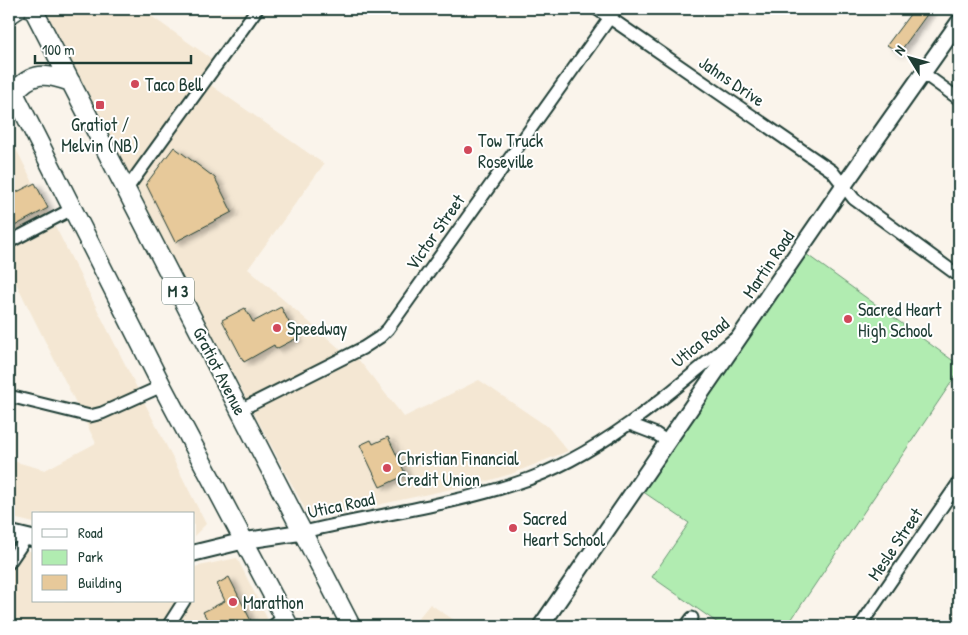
<svg xmlns="http://www.w3.org/2000/svg" width="968" height="635" viewBox="0 0 968 635" font-family="'Patrick Hand',sans-serif">
	<style>
		.built { fill: #f4e7d3 }
		.green { fill: #b1ecb1; stroke: #689472 }
		.building { fill: #e7c99a; stroke: #1f3d34; filter: url(#shadow) }
		.lines { fill: none; stroke-linecap: round; stroke-linejoin: round }
		.street-casing { stroke: #1f3d34; stroke-width: 15 }
		.secondary-casing { stroke: #1f3d34; stroke-width: 19 }
		.primary-casing { stroke: #1f3d34; stroke-width: 21 }
		.street { stroke: #fff; stroke-width: 11 }
		.secondary { stroke: #fff; stroke-width: 15 }
		.primary { stroke: #fff; stroke-width: 18 }
		.poi-dot { fill: #d1495b; stroke: #fff; stroke-width: 2 }
		.labels { text-anchor: middle; dominant-baseline: central; stroke-width: 4; stroke-linejoin: round; paint-order: stroke }
		.shield { fill: #fff; stroke: #627771; stroke-width: 1 }
		.shield-label { font-size: 16px; font-weight: bold; fill: #1f3d34 }
		.street-label { font-size: 18px; fill: #1f3d34; stroke: #fff }
		.poi-label { font-size: 18px; fill: #1f3d34; stroke: #fff; text-anchor: start }
	</style>
	<defs>
		<filter id="shadow"><feDropShadow dx="5.5" dy="3" stdDeviation="2.5" flood-color="#0004"/></filter>
	</defs>
	<rect width="100%" height="100%" fill="#faf4eb"/>
	<filter id="ink" filterUnits="userSpaceOnUse"><feTurbulence type="fractalNoise" baseFrequency=".02" numOctaves="2"/><feDisplacementMap in="SourceGraphic" scale="10" xChannelSelector="R" yChannelSelector="G"/><feConvolveMatrix kernelMatrix="1 2 1 2 8 2 1 2 1" color-interpolation-filters="sRGB"/></filter>
	<g filter="url(#ink)">
		<!-- built -->
		<path class="built" d="M 45,9 L 156,9 L 151,16 L 212,59 L 199,77 L 324,164 L 248,269 L 339,348 L 345,359 L 354,354 L 404,417 L 479,380 L 548,427 L 568,451 L 511,474 L 484,482 L 317,518 L 308,515 L 212,334 Z
			M 9,135 L 206,524 L 194,536 L 194,514 L 34,514 L 34,523 L 9,517 L 9,460 L 45,470 L 96,443 L 9,269 Z
			M 9,546 L 34,552 L 34,601 L 194,601 L 194,567 L 237,558 L 271,626 L 9,626 Z
			M 430,604 L 463,626 L 412,626 Z"/>
		<!-- green -->
		<path class="green" d="M 806,254 L 959,365 L 959,371 L 787,626 L 722,626 L 652,577 L 689,523 L 642,491 Z"/>
		<!-- building -->
		<path class="building" d="M 914,9 L 931,9 L 899,53 L 887,45 Z
			M 174,147 L 215,178 L 232,212 L 175,242 L 146,184 Z
			M 35,183 L 48,208 L 9,229 L 9,196 Z
			M 281,307 L 297,338 L 276,349 L 274,345 L 244,362 L 222,320 L 245,308 L 253,322 Z
			M 388,437 L 406,475 L 380,487 L 360,445 L 371,440 L 373,444 Z
			M 229,577 L 251,621 L 241,626 L 211,626 L 203,612 L 225,601 L 217,584 Z"/>
		<g class="lines">
			<defs>
				<path id="street" d="M 597,9 L 832,171 L 854,199 L 959,276
					M 923,73 L 959,99
					M 126,190 L 257,9
					M 9,242 L 72,209
					M 9,396 L 90,416 L 102,413 L 162,386
					M 240,410 L 363,348 L 380,337 L 388,329 L 616,9
					M 630,424 L 656,434 L 668,442
					M 303,532 C 374,515 448,506 517,483 C 596,458 671,393 733,340
					M 9,563 L 26,538
					M 168,626 L 184,601
					M 273,626 L 284,617
					M 686,626 L 692,618
					M 860,626 L 959,482"/>
				<path id="secondary" d="M 9,533 L 34,539
					M 194,553 L 243,541 L 303,532
					M 541,626 L 844,185 L 959,22"/>
				<path id="primary" d="M 33,9 L 351,626
					M 9,15 L 18,9
					M 9,83 L 162,386 L 289,626
					M 14,93 C 32,71 46,73 71,82"/>
			</defs>
			<!-- street casing -->
			<use href="#street" class="street-casing"/>
			<!-- secondary casing -->
			<use href="#secondary" class="secondary-casing"/>
			<!-- primary casing -->
			<use href="#primary" class="primary-casing"/>
			<!-- street -->
			<use href="#street" class="street"/>
			<!-- secondary -->
			<use href="#secondary" class="secondary"/>
			<!-- primary -->
			<use href="#primary" class="primary"/>
		</g>
	</g>
	<!-- markers -->
	<g class="poi-dot">
		<circle cx="135" cy="84" r="5"/>
		<rect x="95" y="100" width="10" height="10" rx="2.5"/>
		<circle cx="468" cy="150" r="5"/>
		<circle cx="848" cy="319" r="5"/>
		<circle cx="277" cy="328" r="5"/>
		<circle cx="387" cy="468" r="5"/>
		<circle cx="513" cy="528" r="5"/>
		<circle cx="233" cy="602" r="5"/>
	</g>
	<g class="labels">
		<!-- shield labels -->
		<rect class="shield" x="162" y="277.5" width="32" height="27" rx="4"/>
		<g class="shield-label">
			<text x="178" y="291">M 3</text>
		</g>
		<!-- street labels -->
		<g class="street-label">
			<text transform="translate(732 81) rotate(34)">Jahns Drive</text>
			<text transform="translate(435 232) rotate(-55)">Victor Street</text>
			<text transform="translate(768 264) rotate(-56)">Martin Road</text>
			<text transform="translate(700 342) rotate(-39)">Utica Road</text>
			<text transform="translate(220 371) rotate(63)">Gratiot Avenue</text>
			<text transform="translate(341 505) rotate(-12)">Utica Road</text>
			<text transform="translate(895 544) rotate(-56)">Mesle Street</text>
		</g>
		<!-- poi labels -->
		<g class="poi-label">
			<text x="145" y="84">Taco Bell</text>
			<text x="100" y="124" text-anchor="middle">Gratiot /<tspan x="100" dy="21">Melvin (NB)</tspan></text>
			<text x="478" y="140">Tow Truck<tspan x="478" dy="21">Roseville</tspan></text>
			<text x="858" y="309">Sacred Heart<tspan x="858" dy="21">High School</tspan></text>
			<text x="287" y="328">Speedway</text>
			<text x="397" y="458">Christian Financial<tspan x="397" dy="21">Credit Union</tspan></text>
			<text x="523" y="518">Sacred<tspan x="523" dy="21">Heart School</tspan></text>
			<text x="243" y="602">Marathon</text>
		</g>
	</g>
	<!-- margin -->
	<rect width="968" height="635" fill="none" stroke="#fff" stroke-width="30"/>
	<rect x="15" y="15" width="938" height="605" fill="none" stroke="#1f3d34" stroke-width="2" filter="url(#ink)"/>
	<!-- legend -->
	<rect x="32" y="512" width="162" height="90" fill="#ffffff" stroke="#a5b1ae"/>
	<rect x="42" y="529" width="25" height="8" fill="#ffffff" stroke="#a5b1ae"/>
	<text x="78" y="538" font-size="15" fill="#1f3d34">Road</text>
	<rect x="42" y="550" width="25" height="15" fill="#b1ecb1" stroke="#a5b1ae"/>
	<text x="78" y="562" font-size="15" fill="#1f3d34">Park</text>
	<rect x="42" y="575" width="25" height="15" fill="#e7c99a" stroke="#a5b1ae"/>
	<text x="78" y="588" font-size="15" fill="#1f3d34">Building</text>
	<!-- north arrow -->
	<g transform="translate(910 58) rotate(307)" stroke="#ffffff" stroke-width="4" paint-order="stroke">
	<path d="M0-4L9 19L0 12L-9 19Z" fill="#1f3d34"/>
	<text y="-8" font-size="14" font-weight="bold" text-anchor="middle" fill="#1f3d34">N</text>
	</g>
	<!-- scale -->
	<path d="M35 55v8h156v-8" fill="none" stroke="#1f3d34" stroke-width="2.5"/>
	<text x="42" y="55" font-size="15" fill="#1f3d34" stroke="#ffffff" stroke-width="4" paint-order="stroke">100 m</text>
</svg>
